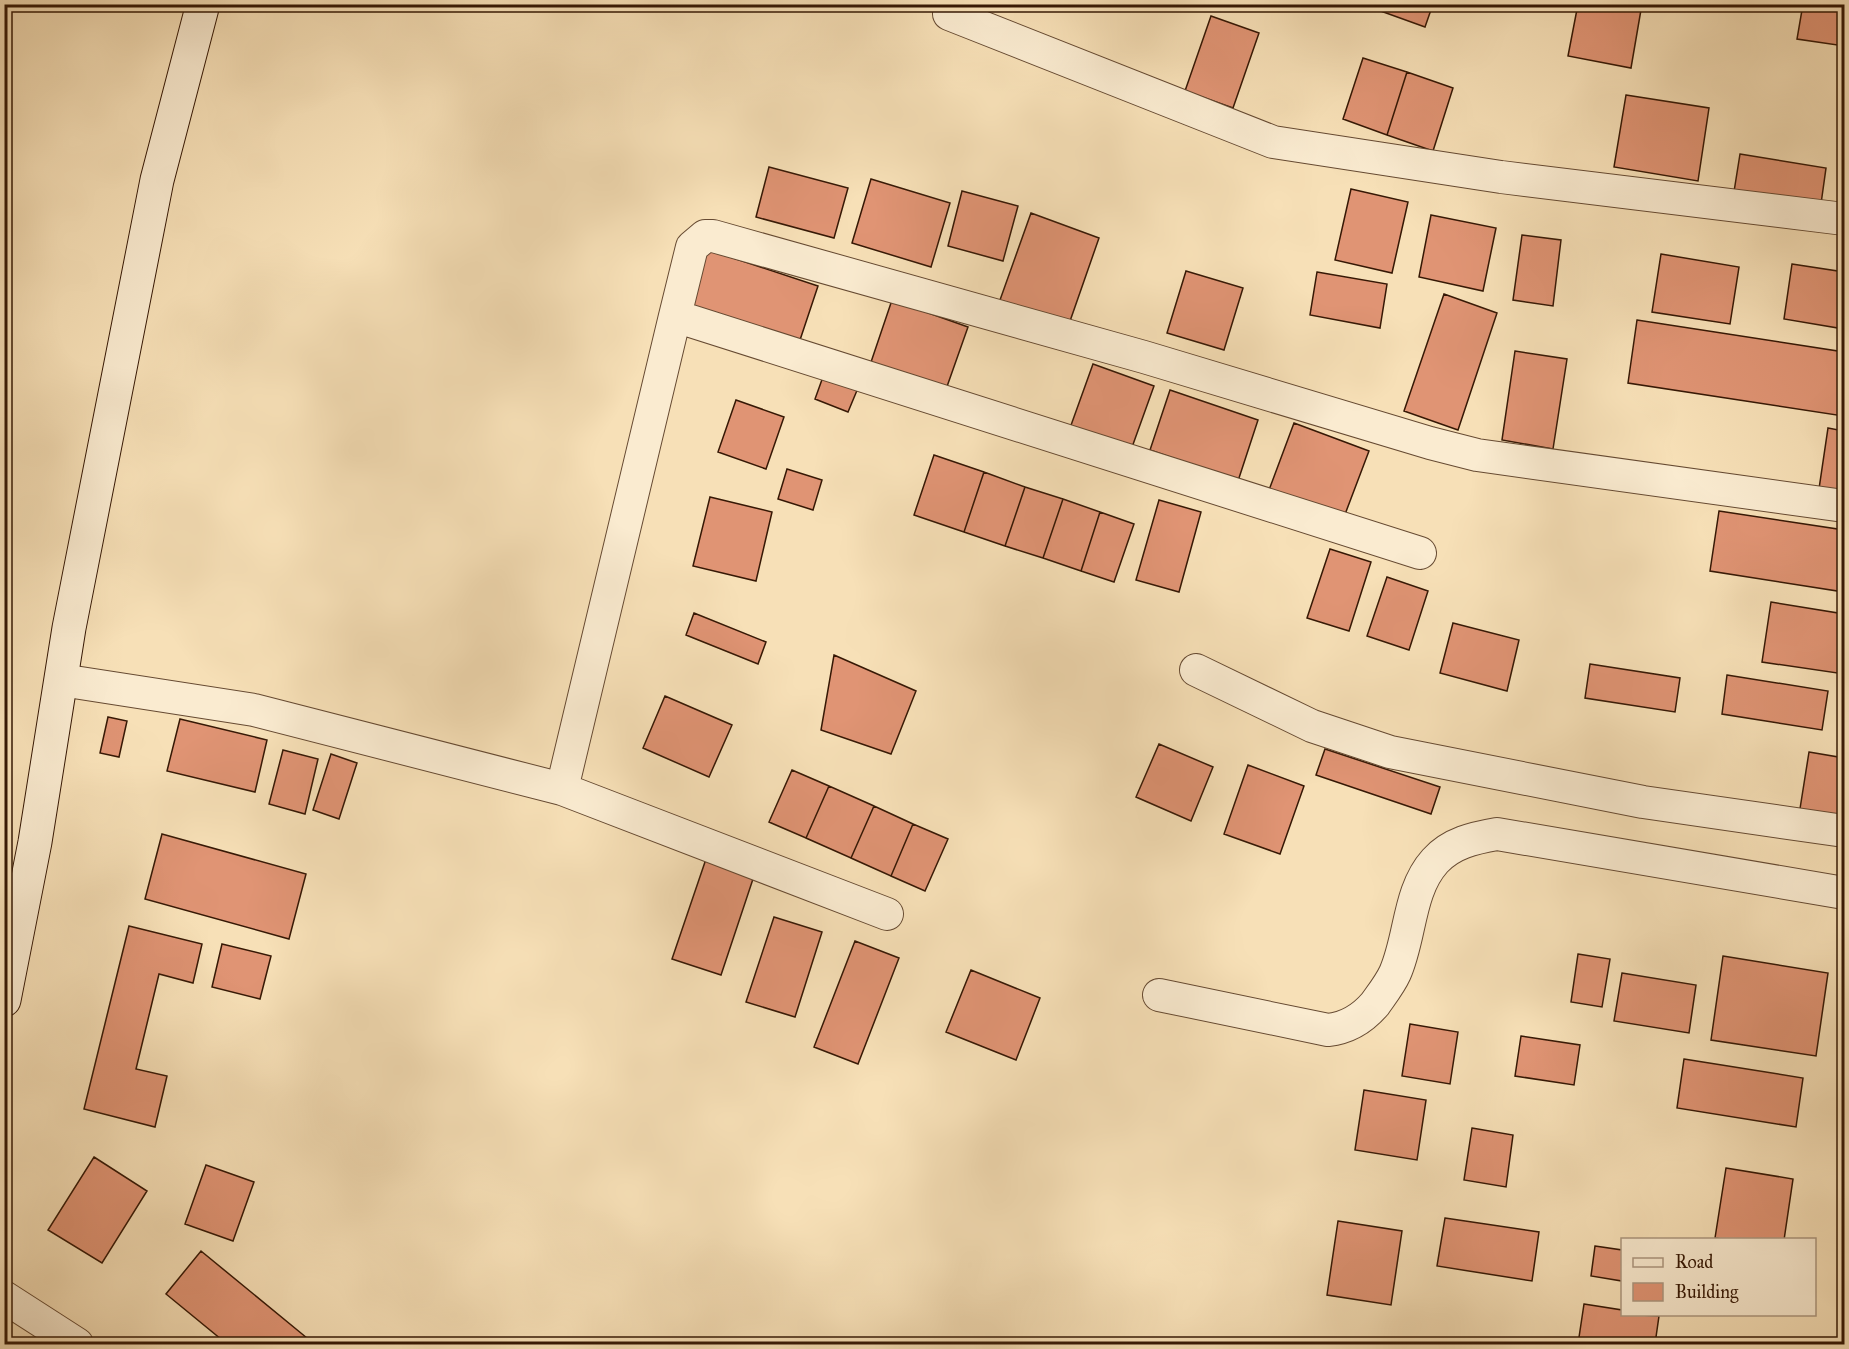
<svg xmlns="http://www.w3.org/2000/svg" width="1849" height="1349" viewBox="0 0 1849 1349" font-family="'IM FELL Great Primer',serif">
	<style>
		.building { fill: #e09474; stroke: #361805; stroke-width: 1.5 }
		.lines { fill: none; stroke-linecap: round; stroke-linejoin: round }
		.street-casing { stroke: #664a32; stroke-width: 34 }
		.secondary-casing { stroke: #361805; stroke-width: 35 }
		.street { stroke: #faebd0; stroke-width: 32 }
		.secondary { stroke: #faebd0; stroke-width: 33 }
	</style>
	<rect width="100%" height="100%" fill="#f7e0b7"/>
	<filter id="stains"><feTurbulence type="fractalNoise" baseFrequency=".00333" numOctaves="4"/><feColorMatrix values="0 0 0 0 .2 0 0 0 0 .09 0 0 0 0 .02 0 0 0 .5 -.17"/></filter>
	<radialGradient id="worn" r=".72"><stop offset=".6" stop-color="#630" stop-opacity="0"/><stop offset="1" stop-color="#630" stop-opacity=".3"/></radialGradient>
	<!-- building -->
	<path class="building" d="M 1376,4 L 1433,4 L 1425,27 L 1375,9 Z
		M 1578,4 L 1642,4 L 1631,68 L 1568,56 Z
		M 1803,4 L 1844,6 L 1844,46 L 1797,39 Z
		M 1211,16 L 1259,33 L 1233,108 L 1185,91 Z
		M 1363,58 L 1407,72 L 1387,135 L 1343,119 Z
		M 1407,72 L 1453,88 L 1433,151 L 1387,135 Z
		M 1626,95 L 1709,108 L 1698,181 L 1614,167 Z
		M 1740,154 L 1826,168 L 1820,211 L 1733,198 Z
		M 769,167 L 848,188 L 834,238 L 756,217 Z
		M 871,179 L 950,203 L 931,267 L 852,243 Z
		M 1351,189 L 1408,202 L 1392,273 L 1335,260 Z
		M 962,191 L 1018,206 L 1003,261 L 948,246 Z
		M 1031,213 L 1099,238 L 1069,324 L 1000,300 Z
		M 1431,215 L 1496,228 L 1483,291 L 1419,277 Z
		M 1522,235 L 1561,240 L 1553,306 L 1513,300 Z
		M 703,248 L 818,286 L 798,346 L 684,308 Z
		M 1661,254 L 1739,267 L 1730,324 L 1652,312 Z
		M 1792,264 L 1844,272 L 1844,329 L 1784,319 Z
		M 1186,271 L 1243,288 L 1224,350 L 1167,333 Z
		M 1317,272 L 1387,284 L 1380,328 L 1310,315 Z
		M 1444,294 L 1497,313 L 1458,430 L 1404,411 Z
		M 892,300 L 968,327 L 944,395 L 869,368 Z
		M 1637,320 L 1844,352 L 1843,416 L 1628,383 Z
		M 1515,351 L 1567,359 L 1553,449 L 1502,440 Z
		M 1093,364 L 1154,386 L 1131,450 L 1070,428 Z
		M 824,374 L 858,388 L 848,412 L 815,399 Z
		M 1170,390 L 1258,420 L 1238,481 L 1150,450 Z
		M 736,400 L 784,417 L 766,469 L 718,452 Z
		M 1294,423 L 1369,451 L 1344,517 L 1269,490 Z
		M 1828,428 L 1844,431 L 1844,493 L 1819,489 Z
		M 934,455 L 984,472 L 964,532 L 914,515 Z
		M 787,469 L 822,480 L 813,510 L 778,499 Z
		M 984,472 L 1025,487 L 1005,546 L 964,532 Z
		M 1025,487 L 1063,499 L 1043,558 L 1005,546 Z
		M 710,497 L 772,512 L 756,581 L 693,566 Z
		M 1063,499 L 1100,512 L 1081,571 L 1043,558 Z
		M 1159,500 L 1201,512 L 1179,592 L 1136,580 Z
		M 1719,511 L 1844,530 L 1844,592 L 1710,571 Z
		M 1100,512 L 1134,524 L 1114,582 L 1081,571 Z
		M 1330,549 L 1371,562 L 1349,631 L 1307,618 Z
		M 1387,577 L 1428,591 L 1409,650 L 1367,636 Z
		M 1771,602 L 1844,614 L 1844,674 L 1762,662 Z
		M 694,613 L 766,642 L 758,664 L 686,635 Z
		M 1453,623 L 1519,640 L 1507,691 L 1440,673 Z
		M 834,655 L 916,691 L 891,754 L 821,730 Z
		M 1590,664 L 1680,678 L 1675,712 L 1585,698 Z
		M 1727,675 L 1828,691 L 1822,730 L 1722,714 Z
		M 665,696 L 732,725 L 709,777 L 643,748 Z
		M 108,717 L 127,721 L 119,757 L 100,753 Z
		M 180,719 L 267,740 L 255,792 L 167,771 Z
		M 1159,744 L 1213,767 L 1191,821 L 1136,797 Z
		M 1325,749 L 1440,787 L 1431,814 L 1316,775 Z
		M 283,750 L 318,759 L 305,814 L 269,804 Z
		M 1809,752 L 1844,758 L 1844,822 L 1799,815 Z
		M 331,754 L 357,763 L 339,819 L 313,810 Z
		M 1248,765 L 1304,786 L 1280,854 L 1224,834 Z
		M 792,770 L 829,786 L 806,838 L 769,822 Z
		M 829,786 L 874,806 L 851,858 L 806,838 Z
		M 874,806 L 913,824 L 891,876 L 851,858 Z
		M 913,824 L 948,839 L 925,891 L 891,876 Z
		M 162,834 L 306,874 L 289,939 L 145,899 Z
		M 706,859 L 754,876 L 721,975 L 672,959 Z
		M 774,917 L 822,932 L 795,1017 L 746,1002 Z
		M 129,926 L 202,944 L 193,983 L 159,974 L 136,1069 L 167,1076 L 155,1127 L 84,1109 Z
		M 855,941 L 899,958 L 858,1064 L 814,1047 Z
		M 222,944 L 271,956 L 260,999 L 212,987 Z
		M 1578,954 L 1610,959 L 1602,1007 L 1571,1002 Z
		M 1723,956 L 1828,973 L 1816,1056 L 1711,1040 Z
		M 971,970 L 1040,998 L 1016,1060 L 946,1032 Z
		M 1622,973 L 1696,985 L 1689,1033 L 1614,1021 Z
		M 1410,1024 L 1458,1032 L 1450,1084 L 1402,1076 Z
		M 1521,1036 L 1580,1045 L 1574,1085 L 1515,1076 Z
		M 1684,1059 L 1803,1078 L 1796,1127 L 1677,1108 Z
		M 1364,1090 L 1426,1100 L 1417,1160 L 1355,1150 Z
		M 1472,1128 L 1513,1135 L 1506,1187 L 1464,1180 Z
		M 94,1157 L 147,1191 L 102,1263 L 48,1230 Z
		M 206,1165 L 254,1182 L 233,1241 L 185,1224 Z
		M 1726,1168 L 1793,1179 L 1784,1240 L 1728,1240 L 1715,1238 Z
		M 1445,1218 L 1539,1232 L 1532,1281 L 1437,1266 Z
		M 1338,1221 L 1402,1231 L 1391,1305 L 1327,1295 Z
		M 1595,1246 L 1622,1250 L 1622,1281 L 1591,1276 Z
		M 201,1251 L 307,1338 L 302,1344 L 227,1344 L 166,1294 Z
		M 1584,1304 L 1622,1310 L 1622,1314 L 1659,1316 L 1655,1344 L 1578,1344 Z"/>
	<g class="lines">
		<defs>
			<path id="street" d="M 949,14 L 1273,142 L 1501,177 L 1844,219
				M 1420,553 L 675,316 L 692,247 L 705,236 L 713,236 L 1144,357 L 1430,443 L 1477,455 L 1844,506
				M 1196,670 L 1312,726 L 1390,752 L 1643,802 L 1844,831
				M 61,680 L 254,710 L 562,789 L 887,914
				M 562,789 L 675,316
				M 1159,995 L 1328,1030 C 1347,1028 1363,1018 1375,1004 C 1382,994 1390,984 1395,973 C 1411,937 1408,891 1435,861 C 1451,843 1474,838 1497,834 L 1844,893
				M 4,1297 L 77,1344"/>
			<path id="secondary" d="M 4,1000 L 35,842 L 69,628 L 157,180 L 203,4"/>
		</defs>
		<!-- street casing -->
		<use href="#street" class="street-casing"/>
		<!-- secondary casing -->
		<use href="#secondary" class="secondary-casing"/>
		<!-- street -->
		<use href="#street" class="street"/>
		<!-- secondary -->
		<use href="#secondary" class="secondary"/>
	</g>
	<!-- margin -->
	<rect width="1849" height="1349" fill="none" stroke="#f7e0b7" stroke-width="24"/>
	<rect x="6" y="6" width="1837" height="1337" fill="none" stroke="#361805" stroke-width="3"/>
	<rect x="12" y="12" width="1825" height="1325" fill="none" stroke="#361805" stroke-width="1.5"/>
	<!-- legend -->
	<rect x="1621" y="1238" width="195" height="78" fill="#faebd0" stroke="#ac977f" stroke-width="1.5"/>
	<rect x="1633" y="1258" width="30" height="9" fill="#faebd0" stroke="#ac977f" stroke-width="1.5"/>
	<text x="1675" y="1268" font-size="18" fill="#361805">Road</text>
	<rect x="1633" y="1283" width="30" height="18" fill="#e09474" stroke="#ac977f" stroke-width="1.5"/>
	<text x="1675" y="1298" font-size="18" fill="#361805">Building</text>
	<rect width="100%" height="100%" filter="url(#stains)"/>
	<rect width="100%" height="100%" fill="url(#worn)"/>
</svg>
